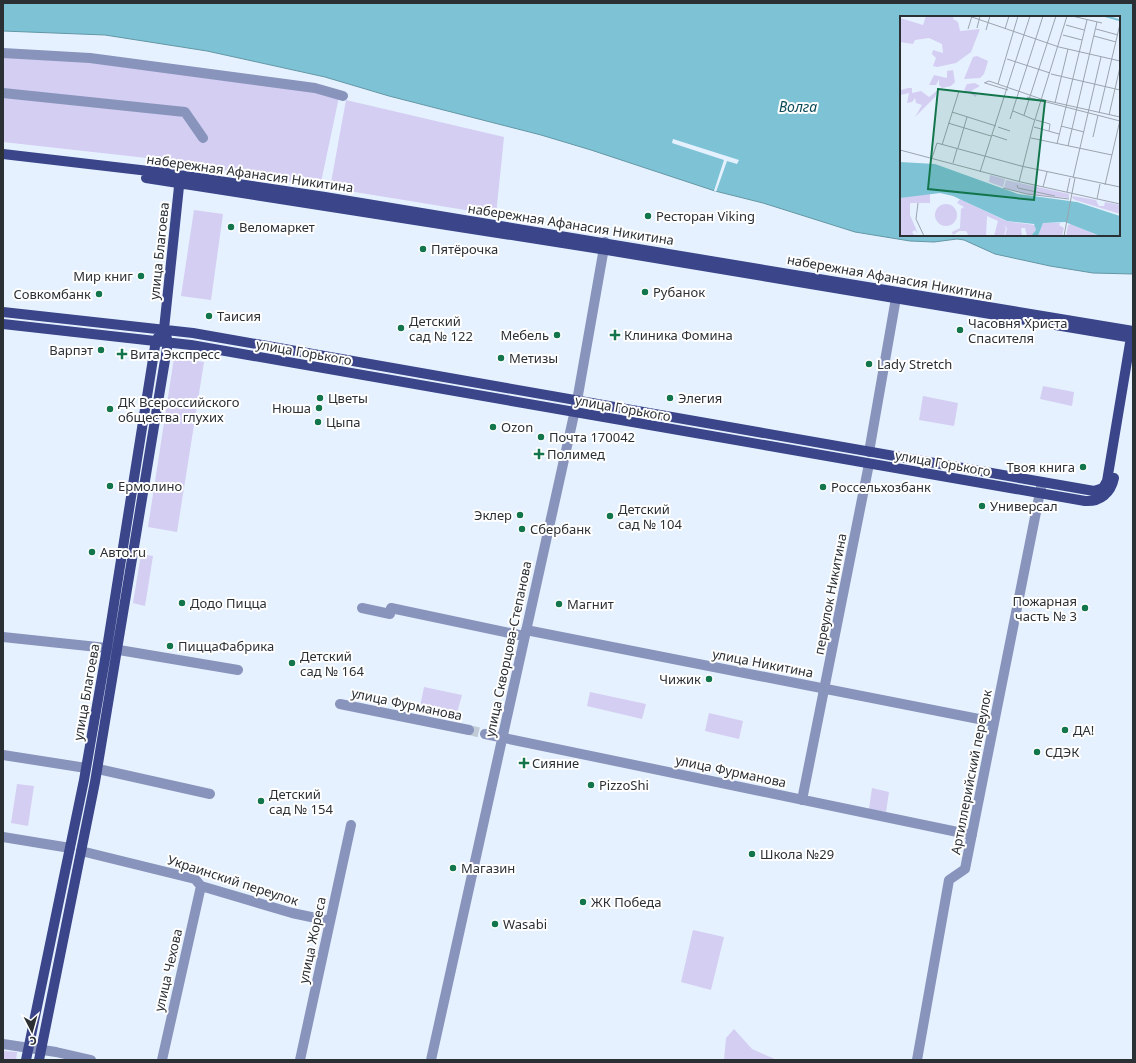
<svg xmlns="http://www.w3.org/2000/svg" width="1136" height="1063" viewBox="0 0 1136 1063" font-family="'Noto Sans',sans-serif">
	<style>
		.green { fill: #d3cef2 }
		.water { fill: #7dc3d5; stroke: #6497a5; fill-rule: evenodd }
		.pier { fill: #e6f1ff }
		.lines { fill: none; stroke-linecap: round; stroke-linejoin: round }
		.minor-tunnel { stroke: #c1cad7; stroke-width: 10; stroke-dasharray: 10 5; stroke-linecap: butt }
		.minor { stroke: #8994bc; stroke-width: 10 }
		.major { stroke: #3a458a; stroke-width: 10 }
		.poi-dot { fill: #12754c; stroke: #fff; stroke-width: 1.5 }
		.labels { text-anchor: middle; dominant-baseline: central; stroke-width: 4; stroke-linejoin: round; paint-order: stroke }
		.street-label { font-size: 13px; fill: #2b3035; stroke: #fff }
		.poi-label { font-size: 13px; fill: #2b3035; stroke: #fff; text-anchor: start }
		.water-label { font-size: 14px; font-style: italic; fill: #0a4957; stroke: #fff }
		.inset-river { fill: none; stroke: #7dc3d5; stroke-width: 2 }
		.inset-road { fill: none; stroke: #9ba4ae; stroke-width: 1 }
		.view { fill: #12754c; fill-opacity: 0.15; stroke: #12754c; stroke-width: 2 }
		.inset-edge { fill: none; stroke: #2b3035; stroke-width: 2 }
	</style>
	<rect width="100%" height="100%" fill="#e6f1ff"/>
	<!-- green -->
	<path class="green" d="M 3,57 L 91,59 L 233,77 L 339,97 L 320,187 L 165,160 L 3,142 Z
		M 346,100 L 504,137 L 496,215 L 330,188 Z
		M 194,210 L 223,214 L 211,300 L 181,296 Z
		M 174,358 L 204,362 L 177,532 L 148,527 Z
		M 1043,386 L 1074,392 L 1072,406 L 1040,399 Z
		M 923,396 L 958,403 L 954,426 L 919,420 Z
		M 141,554 L 153,556 L 145,606 L 133,603 Z
		M 424,687 L 462,695 L 456,716 L 420,707 Z
		M 590,692 L 646,704 L 642,719 L 587,706 Z
		M 709,713 L 743,721 L 739,739 L 705,731 Z
		M 17,784 L 34,786 L 28,826 L 11,823 Z
		M 872,788 L 889,792 L 886,812 L 869,809 Z
		M 693,930 L 724,937 L 711,990 L 681,982 Z
		M 734,1029 L 752,1049 L 777,1060 L 724,1060 L 726,1038 Z
		M 3,1051 L 17,1052 L 16,1060 L 3,1060 Z"/>
	<!-- water -->
	<path class="water" d="M 3,3 L 1133,3 L 1133,274 L 1093,273 L 1050,266 L 995,254 L 964,240 L 957,239 L 934,242 L 910,241 L 855,232 L 763,203 L 715,191 L 591,150 L 541,135 L 389,96 L 325,77 L 207,51 L 105,35 L 3,31 ZM 901,17 L 1119,17 L 1119,235 L 901,235 Z"/>
	<!-- pier -->
	<path class="pier" d="M 673,139 L 739,160 L 737,164 L 727,161 L 716,192 L 715,191 L 714,191 L 724,160 L 672,143 Z"/>
	<g class="lines">
		<!-- minor-tunnel -->
		<path class="minor-tunnel" d="M 469,730 L 485,734"/>
		<!-- minor -->
		<path class="minor" d="M 3,53 L 90,58 L 315,88 L 343,96
			M 3,93 L 185,112 L 203,138
			M 869,452 L 896,298
			M 362,608 L 390,614 L 391,608 L 524,636
			M 526,630 L 994,722
			M 3,637 L 107,648
			M 119,650 L 238,670
			M 340,704 L 469,730
			M 485,734 L 972,835
			M 3,755 L 86,768
			M 98,769 L 210,794
			M 802,800 L 869,464
			M 3,837 L 70,848
			M 81,851 L 195,879 L 201,886 L 292,913 L 330,921
			M 3,1044 L 56,1052 L 91,1060
			M 162,1060 L 201,886
			M 300,1060 L 351,825
			M 431,1060 L 577,401 L 605,242
			M 917,1060 L 949,880 L 965,869 L 1042,482"/>
		<!-- major -->
		<path class="major" d="M 3,154 L 166,173 L 325,197 L 1133,331
			M 146,178 L 607,250 L 1127,337
			M 3,312 L 193,333 L 1094,491 L 1103,488 L 1107,481 L 1132,331
			M 3,324 L 191,345 L 1085,501 C 1100,502 1111,493 1114,478
			M 26,1060 L 84,780 L 107,648 L 156,340 L 159,336
			M 39,1060 L 95,782 L 168,342 L 164,329 L 180,177"/>
	</g>
	<!-- markers -->
	<g class="poi-dot">
		<circle cx="648" cy="216" r="4"/>
		<circle cx="231" cy="227" r="4"/>
		<circle cx="423" cy="249" r="4"/>
		<circle cx="141" cy="276" r="4"/>
		<circle cx="645" cy="292" r="4"/>
		<circle cx="99" cy="294" r="4"/>
		<circle cx="209" cy="316" r="4"/>
		<circle cx="401" cy="328" r="4"/>
		<circle cx="960" cy="330" r="4"/>
		<circle cx="557" cy="335" r="4"/>
		<path d="M613 329h4v4h4v4h-4v4h-4v-4h-4v-4h4z"/>
		<circle cx="101" cy="350" r="4"/>
		<path d="M120 348h4v4h4v4h-4v4h-4v-4h-4v-4h4z"/>
		<circle cx="501" cy="358" r="4"/>
		<circle cx="869" cy="364" r="4"/>
		<circle cx="320" cy="398" r="4"/>
		<circle cx="670" cy="398" r="4"/>
		<circle cx="319" cy="408" r="4"/>
		<circle cx="110" cy="409" r="4"/>
		<circle cx="318" cy="422" r="4"/>
		<circle cx="493" cy="427" r="4"/>
		<circle cx="541" cy="437" r="4"/>
		<path d="M537 448h4v4h4v4h-4v4h-4v-4h-4v-4h4z"/>
		<circle cx="1083" cy="467" r="4"/>
		<circle cx="110" cy="486" r="4"/>
		<circle cx="823" cy="487" r="4"/>
		<circle cx="982" cy="506" r="4"/>
		<circle cx="520" cy="515" r="4"/>
		<circle cx="610" cy="516" r="4"/>
		<circle cx="522" cy="529" r="4"/>
		<circle cx="92" cy="552" r="4"/>
		<circle cx="182" cy="603" r="4"/>
		<circle cx="559" cy="604" r="4"/>
		<circle cx="1085" cy="608" r="4"/>
		<circle cx="170" cy="646" r="4"/>
		<circle cx="292" cy="663" r="4"/>
		<circle cx="709" cy="679" r="4"/>
		<circle cx="1065" cy="730" r="4"/>
		<circle cx="1037" cy="752" r="4"/>
		<path d="M522 757h4v4h4v4h-4v4h-4v-4h-4v-4h4z"/>
		<circle cx="591" cy="785" r="4"/>
		<circle cx="261" cy="801" r="4"/>
		<circle cx="752" cy="854" r="4"/>
		<circle cx="453" cy="868" r="4"/>
		<circle cx="583" cy="902" r="4"/>
		<circle cx="495" cy="924" r="4"/>
	</g>
	<g class="labels">
		<!-- street labels -->
		<g class="street-label">
			<text transform="translate(250 173) rotate(8)">набережная Афанасия Никитина</text>
			<text transform="translate(571 224) rotate(9)">набережная Афанасия Никитина</text>
			<text transform="translate(159 251) rotate(-84)">улица Благоева</text>
			<text transform="translate(890 277) rotate(10)">набережная Афанасия Никитина</text>
			<text transform="translate(304 352) rotate(10)">улица Горького</text>
			<text transform="translate(623 408) rotate(10)">улица Горького</text>
			<text transform="translate(943 463) rotate(10)">улица Горького</text>
			<text transform="translate(830 594) rotate(-79)">переулок Никитина</text>
			<text transform="translate(508 649) rotate(-78)">улица Скворцова-Степанова</text>
			<text transform="translate(763 663) rotate(11)">улица Никитина</text>
			<text transform="translate(86 692) rotate(-80)">улица Благоева</text>
			<text transform="translate(407 704) rotate(12)">улица Фурманова</text>
			<text transform="translate(731 771) rotate(12)">улица Фурманова</text>
			<text transform="translate(971 772) rotate(-79)">Артиллерийский переулок</text>
			<text transform="translate(233 880) rotate(18)">Украинский переулок</text>
			<text transform="translate(312 940) rotate(-78)">улица Жореса</text>
			<text transform="translate(168 970) rotate(-77)">улица Чехова</text>
		</g>
		<!-- poi labels -->
		<g class="poi-label">
			<text x="656" y="216">Ресторан Viking</text>
			<text x="239" y="227">Веломаркет</text>
			<text x="431" y="249">Пятёрочка</text>
			<text x="133" y="276" text-anchor="end">Мир книг</text>
			<text x="653" y="292">Рубанок</text>
			<text x="91" y="294" text-anchor="end">Совкомбанк</text>
			<text x="217" y="316">Таисия</text>
			<text x="409" y="321">Детский<tspan x="409" dy="15">сад № 122</tspan></text>
			<text x="968" y="323">Часовня Христа<tspan x="968" dy="15">Спасителя</tspan></text>
			<text x="549" y="335" text-anchor="end">Мебель</text>
			<text x="624" y="335">Клиника Фомина</text>
			<text x="93" y="350" text-anchor="end">Варпэт</text>
			<text x="130" y="354">Вита Экспресс</text>
			<text x="509" y="358">Метизы</text>
			<text x="877" y="364">Lady Stretch</text>
			<text x="328" y="398">Цветы</text>
			<text x="678" y="398">Элегия</text>
			<text x="118" y="402">ДК Всероссийского<tspan x="118" dy="15">общества глухих</tspan></text>
			<text x="311" y="408" text-anchor="end">Нюша</text>
			<text x="326" y="422">Цыпа</text>
			<text x="501" y="427">Ozon</text>
			<text x="549" y="437">Почта 170042</text>
			<text x="547" y="454">Полимед</text>
			<text x="1075" y="467" text-anchor="end">Твоя книга</text>
			<text x="118" y="486">Ермолино</text>
			<text x="831" y="487">Россельхозбанк</text>
			<text x="990" y="506">Универсал</text>
			<text x="618" y="509">Детский<tspan x="618" dy="15">сад № 104</tspan></text>
			<text x="512" y="515" text-anchor="end">Эклер</text>
			<text x="530" y="529">Сбербанк</text>
			<text x="100" y="552">Авто.ru</text>
			<text x="1077" y="601" text-anchor="end">Пожарная<tspan x="1077" dy="15">часть № 3</tspan></text>
			<text x="190" y="603">Додо Пицца</text>
			<text x="567" y="604">Магнит</text>
			<text x="178" y="646">ПиццаФабрика</text>
			<text x="300" y="656">Детский<tspan x="300" dy="15">сад № 164</tspan></text>
			<text x="701" y="679" text-anchor="end">Чижик</text>
			<text x="1073" y="730">ДА!</text>
			<text x="1045" y="752">СДЭК</text>
			<text x="532" y="763">Сияние</text>
			<text x="599" y="785">PizzoShi</text>
			<text x="269" y="794">Детский<tspan x="269" dy="15">сад № 154</tspan></text>
			<text x="760" y="854">Школа №29</text>
			<text x="461" y="868">Магазин</text>
			<text x="591" y="902">ЖК Победа</text>
			<text x="503" y="924">Wasabi</text>
		</g>
		<!-- water labels -->
		<g class="water-label">
			<text x="798" y="106">Волга</text>
		</g>
	</g>
	<!-- overview -->
	<g transform="translate(900 16)">
		<rect width="220" height="220" fill="#e6f1ff"/>
		<path d="M 26,0 L 54,0 L 53,3 L 58,6 L 60,15 L 80,13 L 71,36 L 56,47 L 37,51 L 33,50 L 36,42 L 32,38 L 33,34 L 43,37 L 42,28 L 29,22 L 15,24 L 13,28 L 0,26 L 0,2 L 23,9 ZM 77,40 L 88,45 L 84,58 L 80,62 L 64,63 L 73,41 ZM 53,54 L 55,66 L 51,70 L 42,72 L 39,69 L 39,63 L 36,69 L 29,69 L 34,59 L 47,62 L 47,55 ZM 75,67 L 80,70 L 71,75 L 77,77 L 76,81 L 64,74 L 67,68 ZM 8,72 L 12,72 L 12,77 L 21,75 L 29,81 L 38,74 L 35,81 L 15,101 L 22,89 L 16,87 L 15,82 L 12,86 L 7,87 L 9,77 L 0,79 L 1,74 ZM 90,159 L 105,163 L 103,171 L 89,166 ZM 106,164 L 169,178 L 169,182 L 127,178 L 104,172 ZM 17,178 L 30,178 L 30,187 L 10,187 L 10,199 L 18,218 L 15,214 L 12,216 L 14,219 L 0,220 L 0,182 ZM 173,180 L 196,184 L 199,190 L 204,190 L 205,186 L 220,189 L 220,198 L 175,184 L 172,182 ZM 60,183 L 106,205 L 135,209 L 136,214 L 131,220 L 127,220 L 125,212 L 121,212 L 122,220 L 105,220 L 107,212 L 103,209 L 106,212 L 104,220 L 94,220 L 98,205 L 87,200 L 86,220 L 69,220 L 66,215 L 59,215 L 53,219 L 52,216 L 60,212 L 61,193 L 64,191 L 57,187 ZM35 199a11 11 0 1 1 22 0a11 11 0 1 1-22 0ZM 143,207 L 160,207 L 159,209 L 164,212 L 162,220 L 138,220 ZM 171,208 L 199,220 L 166,220 L 168,209 Z" fill="#d3cef2"/>
		<path d="M 0,146 L 35,148 L 118,178 L 177,186 L 220,200 L 220,220 L 200,220 L 165,206 L 143,207 L 138,220 L 131,220 L 136,214 L 134,208 L 107,205 L 53,180 L 40,177 L 0,182 Z" fill="#7dc3d5"/>
		<path class="inset-river" d="M 205,0 L 219,4"/>
		<path class="inset-road" d="M 69,0 L 159,31 L 220,45M 172,0 L 202,7M 166,9 L 184,14M 77,12 L 80,0M 68,13 L 72,0M 105,13 L 109,0M 196,13 L 218,19M 86,14 L 90,0M 163,19 L 182,24M 194,20 L 216,26M 107,43 L 150,57M 151,58 L 220,74M 84,67 L 89,65 L 144,84 L 220,101M 85,67 L 108,74M 98,68 L 118,0M 127,81 L 220,105M 155,87 L 168,33M 113,95 L 135,104M 52,96 L 96,110M 199,97 L 220,8M 124,99 L 156,0M 209,99 L 220,51M 110,103 L 143,0M 136,104 L 150,108 L 149,115M 48,107 L 91,120M 161,110 L 184,116M 98,111 L 110,115M 134,111 L 159,118M 92,119 L 107,124M 193,121 L 198,99M 131,122 L 212,139M 157,128 L 187,4M 42,129 L 59,75M 168,130 L 197,6M 58,132 L 67,101M 0,134 L 121,166 L 220,188M 32,142 L 37,127 L 121,150 L 220,171M 53,147 L 57,133M 80,156 L 130,0M 173,162 L 201,41M 119,166 L 133,110 L 167,0M 117,169 L 118,172 L 155,180M 205,169 L 220,104M 143,171 L 147,156M 103,172 L 127,178 L 169,183M 167,176 L 170,162M 172,177 L 175,162M 197,183 L 200,168M 18,187 L 16,203 L 24,220M 164,220 L 172,177"/>
		<path class="view" d="M 38,73 L 145,85 L 134,184 L 28,173 Z"/>
		<rect width="220" height="220" class="inset-edge"/>
	</g>
	<!-- border -->
	<rect width="1136" height="1063" fill="none" stroke="#2b3035" stroke-width="8"/>
	<!-- north arrow -->
	<g transform="translate(32 1031) rotate(174)" stroke="#ffffff" stroke-width="3" paint-order="stroke">
	<path d="M0-3L7 15L0 10L-7 15Z" fill="#2b3035"/>
	<text y="-6" font-size="11" font-weight="bold" text-anchor="middle" fill="#2b3035">С</text>
	</g>
</svg>
